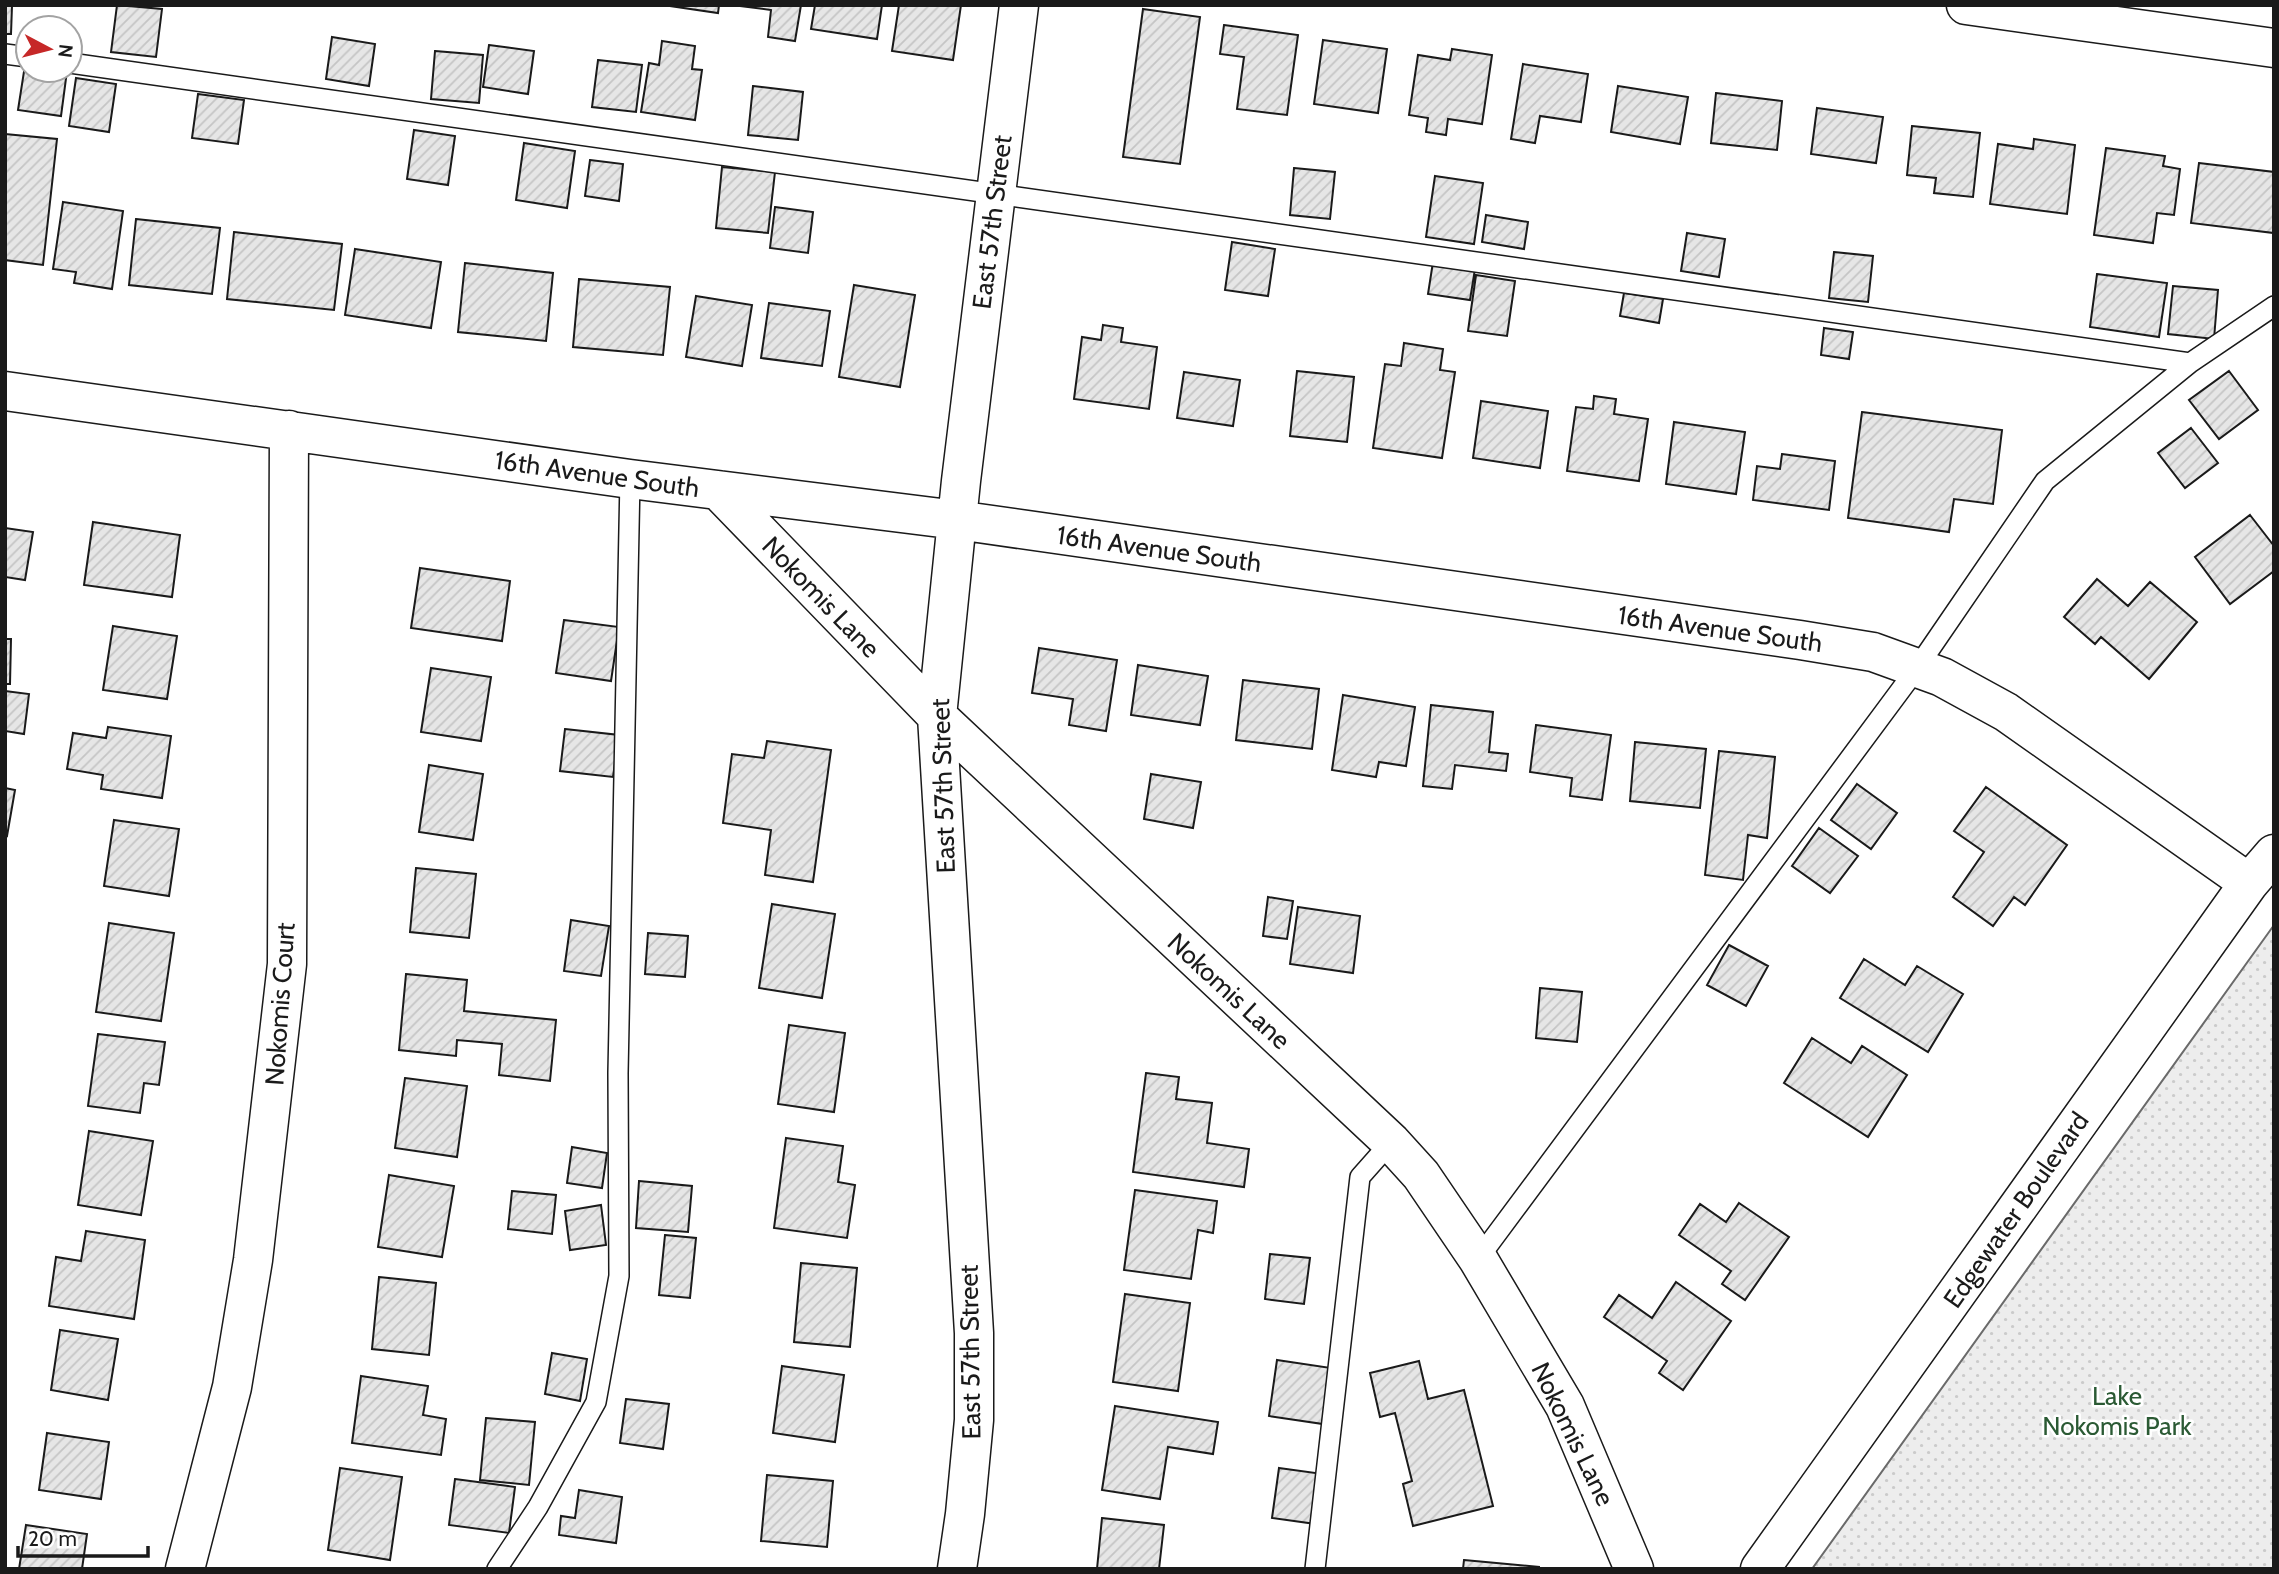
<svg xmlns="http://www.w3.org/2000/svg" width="2279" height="1574" viewBox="0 0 2279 1574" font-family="Cabin,sans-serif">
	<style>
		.park { fill: url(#park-dots); stroke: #6a6a6a; stroke-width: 2 }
		.building { fill: url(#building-hatch); stroke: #1a1a1a; stroke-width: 2 }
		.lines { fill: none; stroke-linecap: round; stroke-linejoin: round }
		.lane-casing { stroke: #1a1a1a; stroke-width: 22 }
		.street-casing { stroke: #1a1a1a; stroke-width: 41 }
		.lane { stroke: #fff; stroke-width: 19 }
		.street { stroke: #fff; stroke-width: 38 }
		.labels { text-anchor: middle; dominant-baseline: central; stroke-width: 5; stroke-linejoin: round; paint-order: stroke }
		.street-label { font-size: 26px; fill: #1a1a1a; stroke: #fff }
		.park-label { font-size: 26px; fill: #2b5a34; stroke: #fff }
	</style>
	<defs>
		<pattern id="park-dots" width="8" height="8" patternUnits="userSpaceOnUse" patternTransform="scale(1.75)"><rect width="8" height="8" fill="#ededed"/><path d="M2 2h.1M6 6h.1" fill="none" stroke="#cbcbcb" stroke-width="1.8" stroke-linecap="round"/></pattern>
		<pattern id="building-hatch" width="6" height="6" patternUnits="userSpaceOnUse" patternTransform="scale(1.75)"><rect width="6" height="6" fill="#e6e6e6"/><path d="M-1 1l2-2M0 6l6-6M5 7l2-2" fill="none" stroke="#c5c5c5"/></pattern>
	</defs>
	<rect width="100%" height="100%" fill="#fff"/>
	<!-- park -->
	<path class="park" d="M 2274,925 L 2274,1569 L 1812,1569 Z"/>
	<!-- building -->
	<path class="building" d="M 117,5 L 162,9 L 156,57 L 111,52 Z
		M 663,5 L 719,5 L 718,13 Z
		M 801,5 L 795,41 L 768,37 L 771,10 L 740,6 Z
		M 815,5 L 882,5 L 877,39 L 811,29 Z
		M 899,5 L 961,5 L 953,60 L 892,51 Z
		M 5,6 L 12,6 L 11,34 L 5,34 Z
		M 1143,9 L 1200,17 L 1180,164 L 1123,157 Z
		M 1224,25 L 1298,35 L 1287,115 L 1237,109 L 1244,57 L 1220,54 Z
		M 332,37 L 375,44 L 369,86 L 326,79 Z
		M 1323,40 L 1387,49 L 1378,113 L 1314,104 Z
		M 662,41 L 695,46 L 692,69 L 702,70 L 695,120 L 641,112 L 649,63 L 659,65 Z
		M 489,45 L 534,51 L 528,94 L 483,87 Z
		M 1452,49 L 1492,55 L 1482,124 L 1448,119 L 1446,135 L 1426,132 L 1428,118 L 1409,115 L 1418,55 L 1450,60 Z
		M 435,51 L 483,55 L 479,103 L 431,99 Z
		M 598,60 L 642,65 L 636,112 L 592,107 Z
		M 1523,64 L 1588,74 L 1581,122 L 1540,116 L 1535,143 L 1511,139 Z
		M 25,65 L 28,66 L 28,70 L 67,71 L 61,116 L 18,110 Z
		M 76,78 L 116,84 L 109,132 L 69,126 Z
		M 753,86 L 803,92 L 798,140 L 748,135 Z
		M 1618,86 L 1688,97 L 1680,144 L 1611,132 Z
		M 1716,93 L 1782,101 L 1777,150 L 1711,143 Z
		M 198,94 L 244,100 L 238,144 L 192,138 Z
		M 1817,108 L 1883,117 L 1876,163 L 1811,154 Z
		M 1912,126 L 1980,133 L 1973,197 L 1934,193 L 1936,178 L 1907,175 Z
		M 414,130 L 455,136 L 448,185 L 407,179 Z
		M 5,134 L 57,139 L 43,265 L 5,260 Z
		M 2034,139 L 2075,145 L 2067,214 L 1990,204 L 1998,144 L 2033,149 Z
		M 524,143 L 575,151 L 567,208 L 516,200 Z
		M 2106,148 L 2165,156 L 2163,166 L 2180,169 L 2174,215 L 2157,213 L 2153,243 L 2094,235 Z
		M 590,160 L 623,164 L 619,201 L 585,196 Z
		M 2199,163 L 2274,172 L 2274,233 L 2191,223 Z
		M 722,167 L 775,172 L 768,233 L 716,228 Z
		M 1294,168 L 1335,172 L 1330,219 L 1290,215 Z
		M 1435,176 L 1483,183 L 1474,244 L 1426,237 Z
		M 63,202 L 123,211 L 112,289 L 74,283 L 76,272 L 53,269 Z
		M 775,207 L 813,212 L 808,253 L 770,248 Z
		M 1486,215 L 1528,222 L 1524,249 L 1482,242 Z
		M 136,219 L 220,228 L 212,294 L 129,285 Z
		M 234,232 L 342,244 L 334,310 L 227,299 Z
		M 1687,233 L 1725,239 L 1719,277 L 1681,271 Z
		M 1232,242 L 1275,249 L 1268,296 L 1225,290 Z
		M 355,249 L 441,262 L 431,328 L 345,315 Z
		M 1834,252 L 1873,256 L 1868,302 L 1829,298 Z
		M 1433,262 L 1475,269 L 1470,300 L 1428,294 Z
		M 465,263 L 553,273 L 546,341 L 458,332 Z
		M 2097,274 L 2167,283 L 2159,337 L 2090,327 Z
		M 1476,275 L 1515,281 L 1507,336 L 1468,331 Z
		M 579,279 L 670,287 L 663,355 L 573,347 Z
		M 854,285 L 915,295 L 900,387 L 839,377 Z
		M 2173,286 L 2218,290 L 2214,339 L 2168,334 Z
		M 1624,293 L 1663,299 L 1659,323 L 1620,316 Z
		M 696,296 L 752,305 L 742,366 L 686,357 Z
		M 769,303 L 830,311 L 822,366 L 761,358 Z
		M 1103,325 L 1123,328 L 1121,342 L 1157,347 L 1149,409 L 1074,399 L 1082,337 L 1101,340 Z
		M 1824,328 L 1853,332 L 1849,359 L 1821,355 Z
		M 1404,343 L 1443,349 L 1440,370 L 1455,372 L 1442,458 L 1373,448 L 1385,364 L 1401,366 Z
		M 1297,371 L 1354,377 L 1347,442 L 1290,436 Z
		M 2229,371 L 2258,410 L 2219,439 L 2189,400 Z
		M 1184,372 L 1240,380 L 1233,426 L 1177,418 Z
		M 1594,396 L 1616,399 L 1614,414 L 1648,419 L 1639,481 L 1567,471 L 1576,407 L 1593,409 Z
		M 1481,401 L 1548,411 L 1540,468 L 1473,458 Z
		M 1862,412 L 2002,430 L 1993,504 L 1954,499 L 1949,532 L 1848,518 Z
		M 1674,422 L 1745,432 L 1736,494 L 1666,484 Z
		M 2191,428 L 2218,463 L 2185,488 L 2158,453 Z
		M 1782,454 L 1835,461 L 1829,510 L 1753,500 L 1757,466 L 1780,469 Z
		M 2250,515 L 2274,546 L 2274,571 L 2230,604 L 2195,557 Z
		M 93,522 L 180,535 L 172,597 L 84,585 Z
		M 5,528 L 33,532 L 25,580 L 5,577 Z
		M 420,568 L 510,581 L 502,641 L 411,628 Z
		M 2097,579 L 2128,606 L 2150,582 L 2197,622 L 2149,679 L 2101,637 L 2095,644 L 2064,617 Z
		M 564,620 L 619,627 L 611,681 L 556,673 Z
		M 113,626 L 177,636 L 167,699 L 103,690 Z
		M 5,639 L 11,639 L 10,684 L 5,684 Z
		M 1039,648 L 1117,660 L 1106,731 L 1069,725 L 1073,699 L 1032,693 Z
		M 1138,665 L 1208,676 L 1200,725 L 1131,715 Z
		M 431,668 L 491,677 L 481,741 L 421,732 Z
		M 1243,680 L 1319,689 L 1312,749 L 1236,740 Z
		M 5,691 L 29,694 L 24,734 L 5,731 Z
		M 1343,695 L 1415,707 L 1406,766 L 1379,762 L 1376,777 L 1332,770 Z
		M 1431,705 L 1493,712 L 1489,752 L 1508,754 L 1506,771 L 1455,765 L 1452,789 L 1423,786 Z
		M 1536,725 L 1611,735 L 1602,800 L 1570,796 L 1572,778 L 1530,772 Z
		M 108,727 L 171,736 L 162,798 L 101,789 L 103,775 L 67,769 L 73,733 L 106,738 Z
		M 565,729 L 619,735 L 613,777 L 560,771 Z
		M 767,741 L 831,750 L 813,882 L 765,875 L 771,830 L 723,823 L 732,754 L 764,758 Z
		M 1635,742 L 1706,749 L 1700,808 L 1630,801 Z
		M 1719,751 L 1775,757 L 1767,838 L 1748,835 L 1743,880 L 1705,875 Z
		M 429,765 L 483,774 L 473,840 L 419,832 Z
		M 1151,774 L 1201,782 L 1193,828 L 1144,819 Z
		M 1857,784 L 1897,813 L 1871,849 L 1831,820 Z
		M 1986,787 L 2067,845 L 2025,905 L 2014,897 L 1993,926 L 1953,897 L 1984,852 L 1954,831 Z
		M 5,788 L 15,790 L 7,836 L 5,835 Z
		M 114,820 L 179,829 L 169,896 L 104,886 Z
		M 1819,828 L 1858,856 L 1830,893 L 1792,866 Z
		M 416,868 L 476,874 L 469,938 L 410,932 Z
		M 1268,897 L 1293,901 L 1287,939 L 1263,936 Z
		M 772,904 L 835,914 L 822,998 L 759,988 Z
		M 1298,907 L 1360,916 L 1353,973 L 1290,964 Z
		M 571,920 L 609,926 L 601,976 L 564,971 Z
		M 109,923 L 174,933 L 161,1021 L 96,1012 Z
		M 648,933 L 688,936 L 685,977 L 645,974 Z
		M 1729,945 L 1768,966 L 1746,1006 L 1707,985 Z
		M 1864,959 L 1905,985 L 1917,966 L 1963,994 L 1928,1052 L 1840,998 Z
		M 406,974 L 467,980 L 464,1011 L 556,1020 L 550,1081 L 499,1075 L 502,1044 L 457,1040 L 456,1056 L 399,1050 Z
		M 1540,988 L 1582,992 L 1577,1042 L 1536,1038 Z
		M 789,1025 L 845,1033 L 834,1112 L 778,1104 Z
		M 98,1034 L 165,1042 L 159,1085 L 144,1083 L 140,1113 L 88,1106 Z
		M 1812,1038 L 1851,1063 L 1862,1046 L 1907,1075 L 1868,1137 L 1784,1083 Z
		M 1146,1073 L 1179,1077 L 1176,1099 L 1212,1103 L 1207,1143 L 1249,1149 L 1244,1187 L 1133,1172 Z
		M 405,1078 L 467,1086 L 457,1157 L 395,1148 Z
		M 89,1131 L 153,1141 L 141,1215 L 78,1205 Z
		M 786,1138 L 843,1146 L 838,1182 L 855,1185 L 847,1238 L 774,1228 Z
		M 572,1147 L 607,1153 L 602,1188 L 567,1183 Z
		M 389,1175 L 454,1186 L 442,1257 L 378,1247 Z
		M 639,1181 L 692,1186 L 688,1232 L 636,1228 Z
		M 1135,1190 L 1217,1201 L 1213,1233 L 1198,1230 L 1191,1279 L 1124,1270 Z
		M 512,1191 L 556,1195 L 552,1234 L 508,1229 Z
		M 1739,1203 L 1789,1237 L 1745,1300 L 1722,1284 L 1731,1271 L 1679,1235 L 1700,1204 L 1726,1222 Z
		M 601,1205 L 606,1245 L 570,1250 L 565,1211 Z
		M 86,1231 L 145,1240 L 134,1319 L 49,1306 L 56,1257 L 81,1261 Z
		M 665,1235 L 696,1238 L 690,1298 L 659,1295 Z
		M 1270,1254 L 1310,1258 L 1304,1304 L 1265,1299 Z
		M 801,1263 L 857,1268 L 850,1347 L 794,1342 Z
		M 379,1277 L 436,1283 L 429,1355 L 372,1349 Z
		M 1676,1282 L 1731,1321 L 1683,1390 L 1659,1373 L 1667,1361 L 1604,1317 L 1619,1295 L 1652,1318 Z
		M 1125,1294 L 1190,1303 L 1178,1391 L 1113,1382 Z
		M 60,1330 L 118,1339 L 108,1400 L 51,1390 Z
		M 552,1353 L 587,1359 L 580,1401 L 545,1394 Z
		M 1277,1360 L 1331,1368 L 1323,1424 L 1269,1416 Z
		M 1419,1361 L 1428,1399 L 1464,1390 L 1493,1506 L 1413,1526 L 1403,1484 L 1412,1481 L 1395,1413 L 1380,1417 L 1370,1373 Z
		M 782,1366 L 844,1375 L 835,1442 L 773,1433 Z
		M 361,1376 L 428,1386 L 423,1415 L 446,1419 L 441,1455 L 352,1443 Z
		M 626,1399 L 669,1404 L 663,1449 L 620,1443 Z
		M 1115,1406 L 1218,1422 L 1213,1454 L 1168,1447 L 1160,1499 L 1102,1490 Z
		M 486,1418 L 535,1422 L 529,1485 L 480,1480 Z
		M 47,1433 L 109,1442 L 101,1499 L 39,1490 Z
		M 340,1468 L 402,1477 L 390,1560 L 328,1550 Z
		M 1279,1468 L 1323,1474 L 1316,1524 L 1272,1518 Z
		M 767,1475 L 833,1481 L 827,1547 L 761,1541 Z
		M 455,1479 L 515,1487 L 509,1533 L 449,1525 Z
		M 579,1490 L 622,1497 L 616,1543 L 559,1535 L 561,1516 L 575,1518 Z
		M 1102,1518 L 1164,1525 L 1159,1569 L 1097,1569 Z
		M 26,1525 L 87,1534 L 82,1569 L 19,1569 Z
		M 1464,1560 L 1539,1567 L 1539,1569 L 1463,1569 Z"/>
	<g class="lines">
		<defs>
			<path id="lane" d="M 5,54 L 28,57
				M 70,63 L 2190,363
				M 1478,1259 L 1917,668 L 2045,481 L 2190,363 L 2274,306
				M 497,1569 L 538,1507 L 596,1402 L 619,1276 L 618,1073 L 630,479
				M 1315,1569 L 1360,1177 L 1391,1142"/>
			<path id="street" d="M 1966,5 L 2274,48
				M 5,391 L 630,479 L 957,520 L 1800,640 L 1873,652 L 1942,677 L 2006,712 L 2249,883
				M 718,490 L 937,716 L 1391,1142 L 1421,1175 L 1478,1259 L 1565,1406 L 1634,1569
				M 185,1569 L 232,1387 L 253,1260 L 287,964 L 289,430
				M 957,1569 L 965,1514 L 974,1420 L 974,1333 L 937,716 L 961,481 L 1019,5
				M 1760,1569 L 2249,883 L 2274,854"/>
		</defs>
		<!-- lane casing -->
		<use href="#lane" class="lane-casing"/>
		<!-- street casing -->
		<use href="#street" class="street-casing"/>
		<!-- lane -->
		<use href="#lane" class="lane"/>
		<!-- street -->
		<use href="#street" class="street"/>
	</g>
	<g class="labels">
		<!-- street labels -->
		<g class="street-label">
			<text transform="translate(992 222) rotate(-83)">East 57th Street</text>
			<text transform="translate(597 474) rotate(8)">16th Avenue South</text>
			<text transform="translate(1159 549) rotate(8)">16th Avenue South</text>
			<text transform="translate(821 597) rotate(46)">Nokomis Lane</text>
			<text transform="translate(1720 629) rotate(8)">16th Avenue South</text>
			<text transform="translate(943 786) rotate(-92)">East 57th Street</text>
			<text transform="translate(1229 991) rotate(43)">Nokomis Lane</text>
			<text transform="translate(280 1004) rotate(-86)">Nokomis Court</text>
			<text transform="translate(2016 1210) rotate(-55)">Edgewater Boulevard</text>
			<text transform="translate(970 1352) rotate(-91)">East 57th Street</text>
			<text transform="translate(1573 1434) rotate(64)">Nokomis Lane</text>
		</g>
		<!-- park labels -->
		<g class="park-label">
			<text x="2117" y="1396">Lake<tspan x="2117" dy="30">Nokomis Park</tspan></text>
		</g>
	</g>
	<!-- border -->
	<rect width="2279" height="1574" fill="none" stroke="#1a1a1a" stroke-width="14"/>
	<!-- north arrow -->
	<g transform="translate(49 49) rotate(97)"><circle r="33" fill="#ffffff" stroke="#a3a3a3" stroke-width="2"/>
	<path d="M0-5L12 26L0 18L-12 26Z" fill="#c62828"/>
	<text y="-10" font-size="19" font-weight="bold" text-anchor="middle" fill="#1a1a1a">N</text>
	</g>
	<!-- scale -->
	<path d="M18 1546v10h130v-10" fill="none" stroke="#1a1a1a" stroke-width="3.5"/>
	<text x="28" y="1546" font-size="21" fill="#1a1a1a" stroke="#ffffff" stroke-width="5" paint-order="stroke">20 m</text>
</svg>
